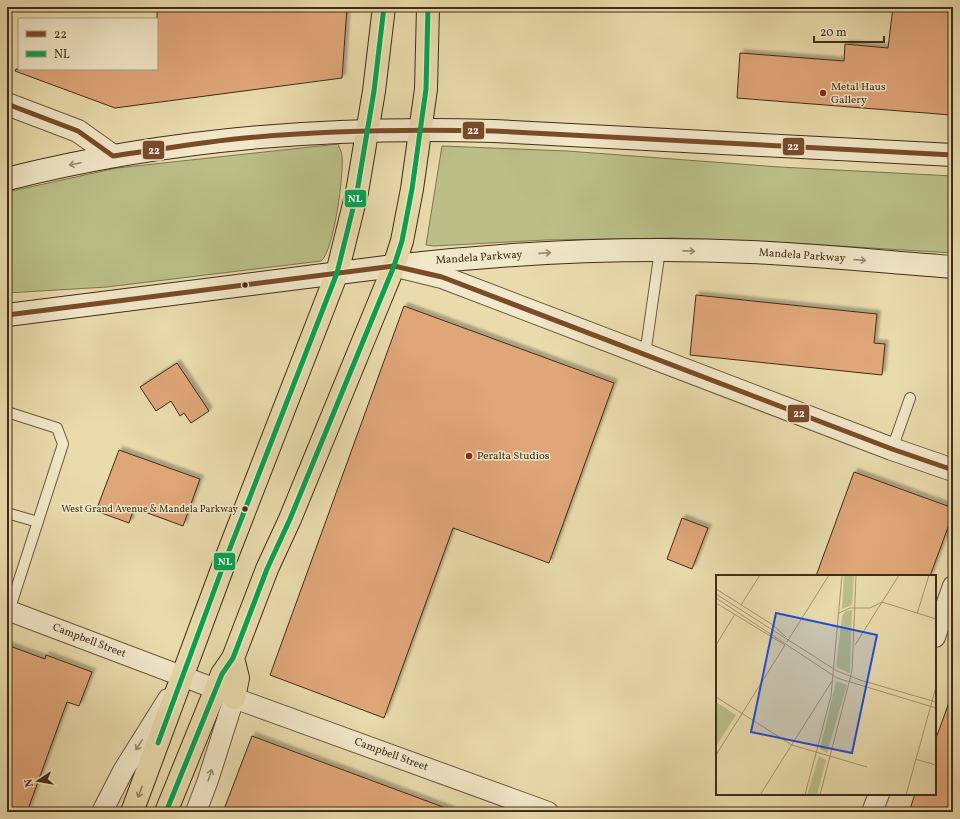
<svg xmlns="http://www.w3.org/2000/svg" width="960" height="819" viewBox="0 0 960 819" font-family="Vollkorn,serif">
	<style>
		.green { fill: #babf87; stroke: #7d764f }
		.building { fill: #dfa678; stroke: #402d17; filter: url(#shadow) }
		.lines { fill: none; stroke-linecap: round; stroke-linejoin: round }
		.service-casing { stroke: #6a583c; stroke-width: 12 }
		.minor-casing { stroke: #6a583c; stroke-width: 22 }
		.tertiary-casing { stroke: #6a583c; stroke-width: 24 }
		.secondary-casing { stroke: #402d17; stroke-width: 24 }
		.primary-casing { stroke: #402d17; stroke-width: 24 }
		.service { stroke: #f1e8c9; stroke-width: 10 }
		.minor { stroke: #f1e8c9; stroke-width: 20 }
		.tertiary { stroke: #f1e8c9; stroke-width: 22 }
		.secondary { stroke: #f1e8c9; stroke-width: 22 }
		.primary { stroke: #e9dbac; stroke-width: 22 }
		.bus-1-casing { stroke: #f1e8c9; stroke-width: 8 }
		.bus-2-casing { stroke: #f1e8c9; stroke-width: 8 }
		.bus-1 { stroke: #7a4b2a; stroke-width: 5 }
		.bus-2 { stroke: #00a651; stroke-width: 5 }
		.oneway { stroke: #988a70 }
		.oneway2 { stroke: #948462 }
		.poi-dot { fill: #8f2418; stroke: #f1e8c9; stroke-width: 1.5 }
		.bus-dot { fill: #402d17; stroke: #f1e8c9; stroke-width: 1.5 }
		.labels { text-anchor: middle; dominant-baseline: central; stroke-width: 3; stroke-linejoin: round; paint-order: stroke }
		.bus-label { font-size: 10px; fill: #402d17; stroke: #f1e8c9; text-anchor: end }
		.poi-label { font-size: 11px; fill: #402d17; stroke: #f1e8c9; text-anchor: start }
		.street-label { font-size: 11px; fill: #402d17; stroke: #f1e8c9 }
		.inset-road { fill: none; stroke: #a59570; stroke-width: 1 }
		.view { fill: #1d4ed8; fill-opacity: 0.15; stroke: #1d4ed8; stroke-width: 2 }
		.inset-edge { fill: none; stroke: #402d17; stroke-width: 2 }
		.line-badge { stroke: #f1e8c9; stroke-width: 1.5 }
		.badge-label { font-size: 11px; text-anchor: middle; font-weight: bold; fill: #fff }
	</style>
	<defs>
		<filter id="shadow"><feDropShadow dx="3.5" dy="-3.5" stdDeviation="1" flood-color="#0004"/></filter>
	</defs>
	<rect width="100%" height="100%" fill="#e9dbac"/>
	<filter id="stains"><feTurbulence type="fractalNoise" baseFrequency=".005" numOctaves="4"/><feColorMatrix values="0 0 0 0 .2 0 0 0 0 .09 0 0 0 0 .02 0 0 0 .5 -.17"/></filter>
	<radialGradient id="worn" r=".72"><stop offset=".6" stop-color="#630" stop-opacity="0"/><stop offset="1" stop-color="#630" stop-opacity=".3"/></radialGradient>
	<!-- green -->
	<path class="green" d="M 338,144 C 339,148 342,152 342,156 C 344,174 334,251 321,261 L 107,287 L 7,293 L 7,192 L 117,168 Z
		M 442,146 L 567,151 L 779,167 L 953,176 L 953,253 L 790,243 L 673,238 L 545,240 L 434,246 L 426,245 Z"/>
	<!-- building -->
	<path class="building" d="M 157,7 L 347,7 L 342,78 L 115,108 L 15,71 L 16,69 L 157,69 Z
		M 893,7 L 953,7 L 953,92 L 951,115 L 737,98 L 740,53 L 844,61 L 845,44 L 888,48 Z
		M 696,295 L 877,314 L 874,343 L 885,344 L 882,375 L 690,355 Z
		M 404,306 L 614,383 L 549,563 L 453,528 L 384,718 L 270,675 Z
		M 177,363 L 209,411 L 191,423 L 184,413 L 180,416 L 171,401 L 156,411 L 140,387 Z
		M 119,450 L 200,479 L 183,526 L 134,508 L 129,523 L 96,511 Z
		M 854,472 L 953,508 L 953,514 L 930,576 L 816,576 Z
		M 682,518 L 708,528 L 692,569 L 667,559 Z
		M 7,645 L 45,659 L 46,655 L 92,672 L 79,706 L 67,702 L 27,812 L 7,812 Z
		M 951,697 L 953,698 L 953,812 L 909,812 L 915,794 L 935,794 L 935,741 Z
		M 252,736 L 451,810 L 451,812 L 223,812 Z"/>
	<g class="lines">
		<defs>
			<path id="service" d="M 645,355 L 660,250
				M 7,412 L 57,428 L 63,444 L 9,611
				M 892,449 L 910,398
				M 7,513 L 38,522"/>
			<path id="minor" d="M 7,610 L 216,689
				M 935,637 L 953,586
				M 102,812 L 123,771 L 168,699
				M 196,812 L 208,780 L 234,698 L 548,812
				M 872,812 L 879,794"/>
			<path id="tertiary" d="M 7,104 L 78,131 L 113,156
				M 397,266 L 442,277 L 892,449 L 953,470"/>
			<path id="secondary" d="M 7,179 C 165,139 331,126 494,131 L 953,155
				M 7,315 L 394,266 C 513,252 632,247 751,252 C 818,255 886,262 953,267"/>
			<path id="primary" d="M 233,658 L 238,678 L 234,698
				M 132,812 L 225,561 L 337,273 L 357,192 L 374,91 L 384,7
				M 166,812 L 222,674 L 233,658 L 267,569 L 290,519 L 394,266 L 402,241 L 412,189 L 426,89 L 428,7"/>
		</defs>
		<!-- service casing -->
		<use href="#service" class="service-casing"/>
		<!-- minor casing -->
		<use href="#minor" class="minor-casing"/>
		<!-- tertiary casing -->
		<use href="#tertiary" class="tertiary-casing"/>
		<!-- secondary casing -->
		<use href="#secondary" class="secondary-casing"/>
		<!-- primary casing -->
		<use href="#primary" class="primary-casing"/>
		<!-- service -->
		<use href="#service" class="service"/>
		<!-- minor -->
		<use href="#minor" class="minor"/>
		<!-- tertiary -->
		<use href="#tertiary" class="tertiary"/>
		<!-- secondary -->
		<use href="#secondary" class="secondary"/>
		<!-- primary -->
		<use href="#primary" class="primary"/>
		<defs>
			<path id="bus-1" d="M 7,104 L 78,131 L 113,156 C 157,150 201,142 245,138 C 328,130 411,129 494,131 L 953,155
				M 7,315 L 394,266 L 442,277 L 892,449 L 953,470"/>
			<path id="bus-2" d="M 158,743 L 225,561 L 337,273 L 357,192 L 374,91 L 384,7
				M 166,812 L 222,674 L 233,658 L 267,569 L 290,519 L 394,266 L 402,241 L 412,189 L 426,89 L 428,7"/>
		</defs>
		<!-- bus-1 casing -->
		<use href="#bus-1" class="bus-1-casing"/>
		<!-- bus-2 casing -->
		<use href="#bus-2" class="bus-2-casing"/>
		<!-- bus-1 -->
		<use href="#bus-1" class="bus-1"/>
		<!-- bus-2 -->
		<use href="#bus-2" class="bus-2"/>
	</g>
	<!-- one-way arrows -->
	<defs><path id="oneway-shaft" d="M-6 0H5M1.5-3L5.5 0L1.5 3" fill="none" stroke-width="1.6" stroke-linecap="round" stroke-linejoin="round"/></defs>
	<g class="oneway">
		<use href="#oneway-shaft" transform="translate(75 164) rotate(168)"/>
		<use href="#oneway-shaft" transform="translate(689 251) rotate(1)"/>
		<use href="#oneway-shaft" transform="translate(545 253) rotate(-4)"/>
		<use href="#oneway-shaft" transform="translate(860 260) rotate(4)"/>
		<use href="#oneway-shaft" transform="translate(139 745) rotate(122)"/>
		<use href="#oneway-shaft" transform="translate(210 775) rotate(-72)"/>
	</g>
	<use class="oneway2" href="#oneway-shaft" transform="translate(140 792) rotate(110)"/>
	<!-- markers -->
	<g class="poi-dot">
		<circle cx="823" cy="93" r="4"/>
		<circle cx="469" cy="456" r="4"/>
	</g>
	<g class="bus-dot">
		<circle cx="245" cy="285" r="3.5"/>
		<circle cx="245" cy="509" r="3.5"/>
	</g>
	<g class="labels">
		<!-- bus labels -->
		<g class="bus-label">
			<text x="238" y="509">West Grand Avenue &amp; Mandela Parkway</text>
		</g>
		<!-- poi labels -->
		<g class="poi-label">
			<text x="831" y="87">Metal Haus<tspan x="831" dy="13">Gallery</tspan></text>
			<text x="477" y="456">Peralta Studios</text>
		</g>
		<!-- street labels -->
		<g class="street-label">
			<text transform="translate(802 256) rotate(4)">Mandela Parkway</text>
			<text transform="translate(479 258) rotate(-4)">Mandela Parkway</text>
			<text transform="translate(89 641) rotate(21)">Campbell Street</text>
			<text transform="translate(391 755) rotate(20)">Campbell Street</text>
		</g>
	</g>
	<!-- overview -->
	<g transform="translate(716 575)">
		<rect width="220" height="220" fill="#e9dbac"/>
		<path d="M 128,0 L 138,0 L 136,30 L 126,34 ZM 136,35 L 134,98 L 133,98 L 120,92 L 126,41 L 130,36 ZM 120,106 L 131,110 L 111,178 L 104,174 ZM 0,127 L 20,140 L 0,171 ZM 103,181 L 110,185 L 101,220 L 91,220 Z" fill="#babf87"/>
		<path class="inset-road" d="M 0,14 L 57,50 L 70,62M 0,19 L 121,96 L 144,105 L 220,127M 0,23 L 121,103 L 220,133M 166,27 L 220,44M 0,28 L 69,70 L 0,180M 25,30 L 44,0M 123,38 L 134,33 L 154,33 L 166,27M 201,39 L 213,0M 71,67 L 113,0M 0,70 L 19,39M 139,70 L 183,0M 0,122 L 76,170 L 151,192M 199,184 L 220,190M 44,220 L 116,106M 89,220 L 115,121 L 126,0M 104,220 L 136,96 L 140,0M 190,220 L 220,112"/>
		<path class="view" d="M 60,38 L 161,60 L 136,178 L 35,157 Z"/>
		<rect width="220" height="220" class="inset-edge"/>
	</g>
	<g class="line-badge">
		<rect x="462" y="121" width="23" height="19" rx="4" fill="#7a4b2a"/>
		<rect x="782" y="137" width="23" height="19" rx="4" fill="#7a4b2a"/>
		<rect x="142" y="140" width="23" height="20" rx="4" fill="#7a4b2a"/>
		<rect x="344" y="189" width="23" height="19" rx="4" fill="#00a651"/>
		<rect x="787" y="404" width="23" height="19" rx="4" fill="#7a4b2a"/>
		<rect x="213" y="552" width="23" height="19" rx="4" fill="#00a651"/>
	</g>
	<g class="badge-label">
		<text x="473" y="134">22</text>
		<text x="793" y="150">22</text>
		<text x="154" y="154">22</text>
		<text x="355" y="202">NL</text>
		<text x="799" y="417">22</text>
		<text x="225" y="565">NL</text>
	</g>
	<!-- margin -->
	<rect width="960" height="819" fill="none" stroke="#e9dbac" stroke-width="24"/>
	<rect x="8" y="8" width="944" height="803" fill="none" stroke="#402d17" stroke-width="2"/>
	<rect x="12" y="12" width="936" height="795" fill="none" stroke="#402d17"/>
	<!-- legend -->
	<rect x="18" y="18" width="140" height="52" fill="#f1e8c9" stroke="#aa9d82"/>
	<rect x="26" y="31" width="20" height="6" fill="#7a4b2a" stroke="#aa9d82"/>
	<text x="54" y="38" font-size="12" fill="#402d17">22</text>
	<rect x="26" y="51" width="20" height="6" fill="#00a651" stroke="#aa9d82"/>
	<text x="54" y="58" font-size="12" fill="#402d17">NL</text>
	<!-- north arrow -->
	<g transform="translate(38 781) rotate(258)" stroke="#f1e8c9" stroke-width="3" paint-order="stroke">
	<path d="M0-3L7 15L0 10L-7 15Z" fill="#402d17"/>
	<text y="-6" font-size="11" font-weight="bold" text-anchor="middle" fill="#402d17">N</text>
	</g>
	<!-- scale -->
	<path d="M814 36v6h70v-6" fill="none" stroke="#402d17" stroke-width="2"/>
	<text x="820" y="36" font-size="12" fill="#402d17" stroke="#f1e8c9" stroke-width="3" paint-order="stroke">20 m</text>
	<rect width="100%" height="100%" filter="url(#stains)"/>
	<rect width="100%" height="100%" fill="url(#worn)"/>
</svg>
